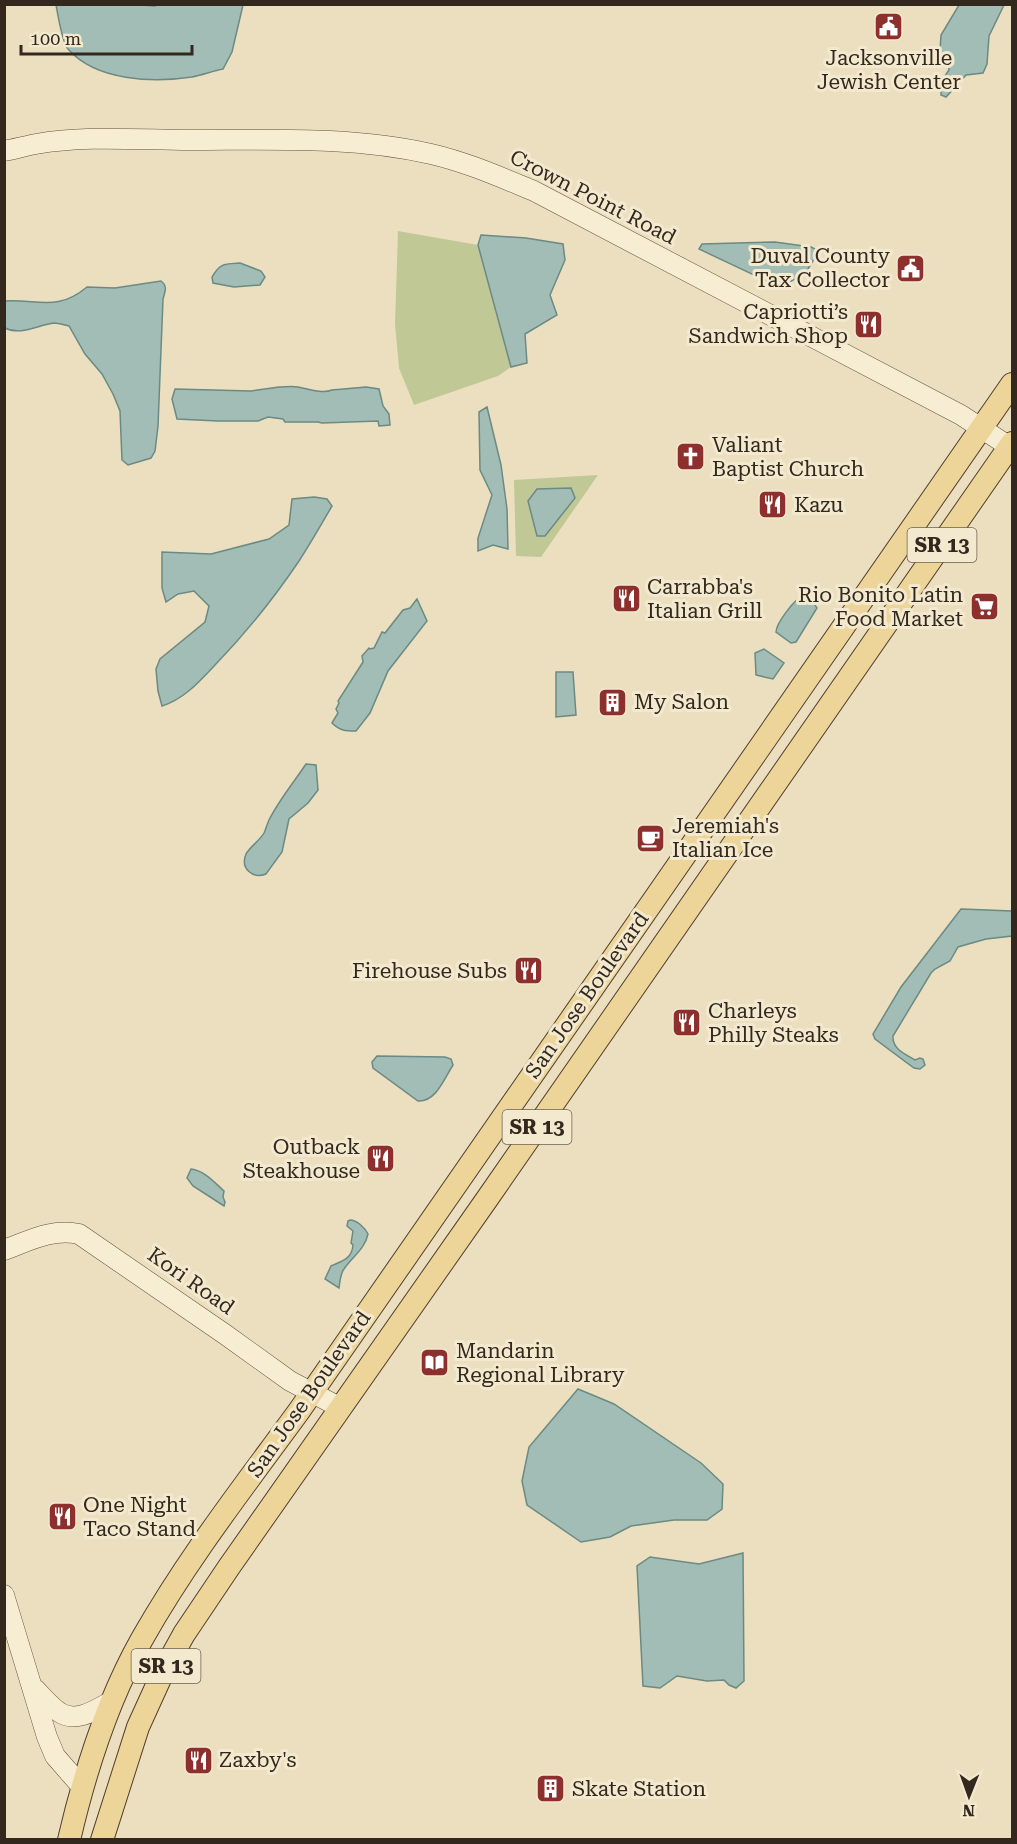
<svg xmlns="http://www.w3.org/2000/svg" width="1017" height="1844" viewBox="0 0 1017 1844" font-family="'Roboto Serif',serif">
	<style>
		.green { fill: #c0c895 }
		.water { fill: #a2bdb6; stroke: #6b8a83; stroke-width: 1.5 }
		.lines { fill: none; stroke-linecap: round; stroke-linejoin: round }
		.secondary-casing { stroke: #64523c; stroke-width: 21 }
		.primary-casing { stroke: #503f2d; stroke-width: 24 }
		.secondary { stroke: #f6edd2; stroke-width: 20 }
		.primary { stroke: #edd599; stroke-width: 22 }
		.labels { text-anchor: middle; dominant-baseline: central; stroke-width: 6; stroke-linejoin: round; paint-order: stroke }
		.shield { fill: #f3e9cf; stroke: #6d6252; stroke-width: 1.5 }
		.shield-label { font-size: 20px; font-weight: bold; fill: #33281d }
		.poi-label { font-size: 21px; fill: #33281d; stroke: #f3e9cf; text-anchor: start }
		.street-label { font-size: 21px; fill: #33281d; stroke: #f3e9cf }
	</style>
	<rect width="100%" height="100%" fill="#ebdfc0"/>
	<!-- green -->
	<path class="green" d="M 398,231 L 478,245 L 511,367 L 498,376 L 414,405 L 399,368 L 395,324 Z
		M 598,475 L 541,557 L 516,556 L 514,480 Z"/>
	<!-- water -->
	<path class="water" d="M 127,4 L 155,6 L 159,4 L 243,5 L 232,52 L 223,69 C 213,71 202,75 192,77 C 153,83 96,81 68,49 C 62,42 58,15 56,5 Z
		M 959,5 L 1004,5 L 989,36 L 987,64 L 983,73 L 966,75 L 946,97 L 941,95 L 941,82 L 949,70 L 948,62 L 940,51 L 941,35 Z
		M 481,235 L 526,238 L 563,244 L 565,260 L 550,295 L 557,315 L 525,334 L 527,363 L 511,367 L 478,245 Z
		M 775,242 L 811,247 L 819,251 L 808,269 L 799,277 L 782,286 L 775,285 L 699,249 L 702,244 Z
		M 240,263 L 261,271 L 265,277 L 260,285 L 234,287 L 213,283 L 212,277 C 220,263 224,264 240,263 Z
		M 161,281 C 168,286 165,292 163,299 L 158,426 L 155,451 L 151,458 L 128,465 L 122,460 L 120,411 L 113,394 L 102,374 L 85,354 L 69,326 C 64,325 59,323 54,323 C 38,325 20,336 5,328 L 5,301 C 39,299 57,312 87,287 L 115,288 Z
		M 279,387 C 285,387 292,386 298,387 C 309,389 322,394 332,390 L 366,387 L 379,389 L 383,406 L 389,414 L 390,425 L 379,426 L 378,421 L 322,423 L 318,422 L 285,422 L 283,419 L 268,417 L 258,421 L 218,421 L 177,419 L 172,399 L 175,389 L 251,391 Z
		M 487,407 L 501,465 L 507,509 L 508,549 L 493,545 L 478,551 L 478,538 L 492,495 L 480,470 L 479,412 Z
		M 571,488 L 575,498 L 545,536 L 537,536 L 528,501 L 537,489 Z
		M 314,497 L 327,499 L 332,506 C 321,525 310,544 299,561 C 274,598 246,633 215,665 C 199,682 184,699 162,706 L 158,691 L 156,669 L 160,659 L 205,622 L 209,606 L 194,591 L 178,594 L 166,602 L 162,588 L 162,552 L 211,554 L 269,539 L 289,525 L 292,499 Z
		M 803,596 L 813,602 L 817,608 L 796,642 L 791,643 L 776,632 C 776,624 794,599 803,596 Z
		M 417,599 L 427,621 L 388,671 L 370,713 L 356,731 C 346,731 340,731 332,723 L 338,713 L 336,709 L 339,703 L 338,701 L 363,662 L 362,656 L 369,648 L 370,649 L 374,648 L 382,632 L 385,633 L 403,610 L 410,608 Z
		M 764,649 L 784,663 L 773,679 L 756,675 L 755,653 Z
		M 556,672 L 573,672 L 576,715 L 556,717 Z
		M 306,764 L 316,765 L 318,790 L 308,803 L 289,819 L 282,852 L 266,874 C 253,879 240,869 246,854 C 249,848 260,840 264,833 C 266,829 267,824 269,820 C 279,800 294,782 306,764 Z
		M 961,909 L 1012,911 L 1012,936 L 986,939 L 958,947 L 950,961 L 935,969 L 931,973 L 893,1036 C 892,1049 905,1054 915,1060 L 920,1058 L 923,1059 L 925,1065 L 920,1069 L 914,1068 L 875,1039 L 873,1034 L 901,987 Z
		M 377,1056 L 445,1057 L 451,1059 L 453,1065 C 444,1079 436,1102 418,1101 L 373,1068 L 372,1062 Z
		M 191,1169 C 205,1171 214,1182 224,1191 L 223,1197 L 225,1202 L 224,1206 L 193,1186 L 187,1178 Z
		M 350,1220 C 357,1220 365,1228 368,1234 C 365,1249 352,1257 344,1269 C 340,1274 340,1282 339,1288 L 325,1279 L 331,1266 C 342,1261 352,1259 353,1245 L 351,1243 L 353,1231 L 347,1226 L 348,1221 Z
		M 578,1389 L 614,1404 L 701,1463 L 723,1484 L 722,1509 L 707,1520 L 674,1520 L 631,1526 L 610,1537 L 581,1542 L 527,1505 L 522,1481 L 529,1447 Z
		M 743,1553 L 744,1681 L 736,1688 L 729,1685 L 724,1680 L 707,1681 L 677,1676 L 660,1688 L 643,1686 L 637,1566 L 650,1557 L 699,1564 Z"/>
	<g class="lines">
		<defs>
			<path id="secondary" d="M 4,151 C 15,149 25,146 36,144 C 86,135 139,140 190,140 C 271,140 352,136 431,154 C 466,162 500,177 534,191 L 961,415 L 1010,447
				M 4,1250 C 29,1241 52,1228 79,1234 L 226,1335 L 290,1381 L 341,1408
				M 4,1595 L 47,1737 L 55,1756 L 82,1787
				M 35,1689 C 42,1696 50,1706 59,1712 C 76,1724 97,1709 112,1701"/>
			<path id="primary" d="M 69,1840 C 85,1771 107,1701 142,1639 C 187,1559 245,1485 299,1411 L 1012,384
				M 102,1840 L 138,1727 L 163,1672 L 184,1634 L 229,1567 L 487,1199 L 1012,443"/>
		</defs>
		<!-- secondary casing -->
		<use href="#secondary" class="secondary-casing"/>
		<!-- primary casing -->
		<use href="#primary" class="primary-casing"/>
		<!-- secondary -->
		<use href="#secondary" class="secondary"/>
		<!-- primary -->
		<use href="#primary" class="primary"/>
	</g>
	<!-- icons -->
	<defs>
		<symbol id="civic-square" viewBox="-11 -11 22 22"><rect x="-9" y="-9" width="18" height="18" rx="4" fill="#8d302d" stroke="#f3e9cf"/><path d="M-.6-6.5H3V-4.5H.6V-3L4-1V1h2V6H-6V1h2V-1L-.6-3ZM-1.2 2.5V6h2.4V2.5Z" fill="#fff"/></symbol>
		<symbol id="restaurant-square" viewBox="-11 -11 22 22"><rect x="-9" y="-9" width="18" height="18" rx="4" fill="#8d302d" stroke="#f3e9cf"/><path d="M-5-6h1v4h1v-4h1v4h1v-4h1v5L-1.5 .5V6h-2V.5L-5-1ZM5-6V6H3V1.5H1.5Q1.5-4 5-6Z" fill="#fff"/></symbol>
		<symbol id="church-square" viewBox="-11 -11 22 22"><rect x="-9" y="-9" width="18" height="18" rx="4" fill="#8d302d" stroke="#f3e9cf"/><path d="M-1.2-6h2.4v3.5h3.3v2.4h-3.3V6h-2.4V-.1h-3.3v-2.4h3.3Z" fill="#fff"/></symbol>
		<symbol id="supermarket-square" viewBox="-11 -11 22 22"><rect x="-9" y="-9" width="18" height="18" rx="4" fill="#8d302d" stroke="#f3e9cf"/><path d="M-6-5.5h2.5l.6 2H6L4.5 2H-2.5L-4.4-4H-6ZM-1.5 3.2a1.3 1.3 0 1 0 .1 0ZM3 3.2a1.3 1.3 0 1 0 .1 0Z" fill="#fff"/></symbol>
		<symbol id="building-square" viewBox="-11 -11 22 22"><rect x="-9" y="-9" width="18" height="18" rx="4" fill="#8d302d" stroke="#f3e9cf"/><path d="M-4-6H4V6H1V3H-1V6H-4ZM-2.5-4.3h1.7v1.8h-1.7ZM.8-4.3h1.7v1.8H.8ZM-2.5-1h1.7V.8h-1.7ZM.8-1h1.7V.8H.8Z" fill="#fff"/></symbol>
		<symbol id="cafe-square" viewBox="-11 -11 22 22"><rect x="-9" y="-9" width="18" height="18" rx="4" fill="#8d302d" stroke="#f3e9cf"/><path d="M-5.5-4.5H6V0H3Q3 3.5 0 3.5H-2.5Q-5.5 3.5-5.5 0ZM3-3.2v2h1.7v-2ZM-6 4.5H4V6H-6Z" fill="#fff"/></symbol>
		<symbol id="library-square" viewBox="-11 -11 22 22"><rect x="-9" y="-9" width="18" height="18" rx="4" fill="#8d302d" stroke="#f3e9cf"/><path d="M-6-4Q-3-5.5-.7-3.5V5Q-3 3-6 4ZM6-4Q3-5.5 .7-3.5V5Q3 3 6 4Z" fill="#fff"/></symbol>
	</defs>
	<g fill-rule="evenodd">
		<use href="#civic-square" x="872" y="10" width="33" height="33"/>
		<use href="#civic-square" x="894" y="252" width="33" height="33"/>
		<use href="#restaurant-square" x="852" y="308" width="33" height="33"/>
		<use href="#church-square" x="674" y="440" width="33" height="33"/>
		<use href="#restaurant-square" x="756" y="488" width="33" height="33"/>
		<use href="#restaurant-square" x="610" y="582" width="33" height="33"/>
		<use href="#supermarket-square" x="968" y="590" width="33" height="33"/>
		<use href="#building-square" x="596" y="686" width="33" height="33"/>
		<use href="#cafe-square" x="634" y="822" width="33" height="33"/>
		<use href="#restaurant-square" x="512" y="954" width="33" height="33"/>
		<use href="#restaurant-square" x="670" y="1006" width="33" height="33"/>
		<use href="#restaurant-square" x="364" y="1142" width="33" height="33"/>
		<use href="#library-square" x="418" y="1346" width="33" height="33"/>
		<use href="#restaurant-square" x="46" y="1500" width="33" height="33"/>
		<use href="#restaurant-square" x="182" y="1744" width="33" height="33"/>
		<use href="#building-square" x="534" y="1772" width="33" height="33"/>
	</g>
	<g class="labels">
		<!-- shield labels -->
		<g class="shield">
			<rect x="907.5" y="528" width="69" height="34" rx="4.5"/>
			<rect x="502.5" y="1110" width="69" height="34" rx="4.5"/>
			<rect x="131.5" y="1649" width="69" height="34" rx="4.5"/>
		</g>
		<g class="shield-label">
			<text x="942" y="545">SR 13</text>
			<text x="537" y="1127">SR 13</text>
			<text x="166" y="1666">SR 13</text>
		</g>
		<!-- poi labels -->
		<g class="poi-label">
			<text x="889" y="58" text-anchor="middle">Jacksonville<tspan x="889" dy="24">Jewish Center</tspan></text>
			<text x="890" y="256" text-anchor="end">Duval County<tspan x="890" dy="24">Tax Collector</tspan></text>
			<text x="848" y="312" text-anchor="end">Capriotti’s<tspan x="848" dy="24">Sandwich Shop</tspan></text>
			<text x="712" y="445">Valiant<tspan x="712" dy="24">Baptist Church</tspan></text>
			<text x="794" y="505">Kazu</text>
			<text x="647" y="587">Carrabba's<tspan x="647" dy="24">Italian Grill</tspan></text>
			<text x="963" y="595" text-anchor="end">Rio Bonito Latin<tspan x="963" dy="24">Food Market</tspan></text>
			<text x="634" y="702">My Salon</text>
			<text x="672" y="826">Jeremiah's<tspan x="672" dy="24">Italian Ice</tspan></text>
			<text x="507" y="971" text-anchor="end">Firehouse Subs</text>
			<text x="708" y="1011">Charleys<tspan x="708" dy="24">Philly Steaks</tspan></text>
			<text x="360" y="1147" text-anchor="end">Outback<tspan x="360" dy="24">Steakhouse</tspan></text>
			<text x="456" y="1351">Mandarin<tspan x="456" dy="24">Regional Library</tspan></text>
			<text x="83" y="1505">One Night<tspan x="83" dy="24">Taco Stand</tspan></text>
			<text x="219" y="1760">Zaxby's</text>
			<text x="572" y="1789">Skate Station</text>
		</g>
		<!-- street labels -->
		<g class="street-label">
			<text transform="translate(593 197) rotate(27)">Crown Point Road</text>
			<text transform="translate(587 995) rotate(-55)">San Jose Boulevard</text>
			<text transform="translate(191 1281) rotate(35)">Kori Road</text>
			<text transform="translate(309 1394) rotate(-55)">San Jose Boulevard</text>
		</g>
	</g>
	<!-- border -->
	<rect width="1017" height="1844" fill="none" stroke="#33281d" stroke-width="12"/>
	<!-- north arrow -->
	<g transform="translate(969 1796) rotate(181)" stroke="#f3e9cf" stroke-width="4.5" paint-order="stroke">
	<path d="M0-4.5L10 22L0 15L-10 22Z" fill="#33281d"/>
	<text y="-9" font-size="16" font-weight="bold" text-anchor="middle" fill="#33281d">N</text>
	</g>
	<!-- scale -->
	<path d="M21 45v9h171v-9" fill="none" stroke="#33281d" stroke-width="3"/>
	<text x="30" y="45" font-size="18" fill="#33281d" stroke="#f3e9cf" stroke-width="4.5" paint-order="stroke">100 m</text>
</svg>
